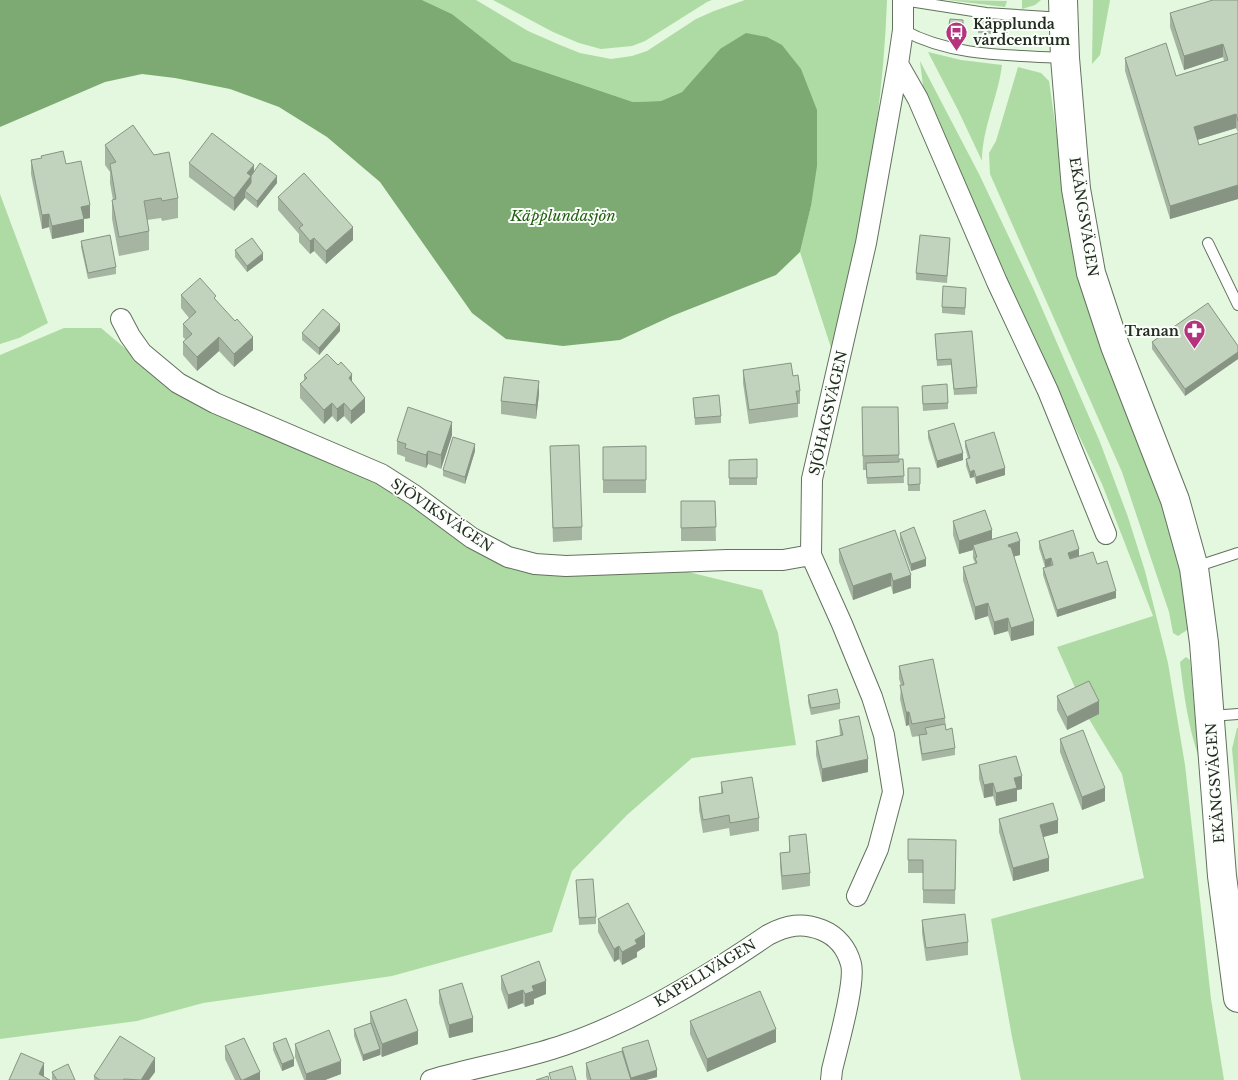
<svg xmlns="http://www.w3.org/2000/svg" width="1238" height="1080" viewBox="0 0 1238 1080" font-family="'Libre Baskerville',serif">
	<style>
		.green { fill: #aedba4 }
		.water { fill: #7caa72 }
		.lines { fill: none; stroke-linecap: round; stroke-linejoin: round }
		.lane-casing { stroke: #62725e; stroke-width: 12 }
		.street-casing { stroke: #62725e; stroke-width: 22 }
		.secondary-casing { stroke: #62725e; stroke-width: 30 }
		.lane { stroke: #fff; stroke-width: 10 }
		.street { stroke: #fff; stroke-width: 20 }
		.secondary { stroke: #fff; stroke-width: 28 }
		.wall { fill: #a6b5a2; fill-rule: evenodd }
		.shaded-wall { fill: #879484 }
		.building { fill: #c1d3bc; stroke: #879484 }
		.labels { text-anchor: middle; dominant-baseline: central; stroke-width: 4; stroke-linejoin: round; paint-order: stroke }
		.poi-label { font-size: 14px; font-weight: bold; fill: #242b23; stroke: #fbfffa; text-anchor: start }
		.street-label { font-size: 14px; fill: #242b23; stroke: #fbfffa }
		.water-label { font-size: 15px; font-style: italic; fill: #235f12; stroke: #fbfffa }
	</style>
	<rect width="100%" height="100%" fill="#e4f7df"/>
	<!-- green -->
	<path class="green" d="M 422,0 L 476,0 L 528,31 L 560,45 L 580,53 L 611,59 L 632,56 L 647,51 L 696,19 L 714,11 L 745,0 L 887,0 C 883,121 859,241 835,360 L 800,252 L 811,206 L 720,49 L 682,92 L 661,101 L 633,102 L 512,61 L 452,14 Z
		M 493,0 L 712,0 L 707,2 L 645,41 L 632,46 L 601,49 L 579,43 L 553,32 Z
		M 947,0 L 1007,1 L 1005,7 Z
		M 1022,0 L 1041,0 L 1035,5 L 1022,9 Z
		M 1093,0 L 1110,0 L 1100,55 L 1092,64 Z
		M 928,52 L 961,60 L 1002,65 C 998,97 982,129 982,161 L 958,110 Z
		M 920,61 L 979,174 L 1034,290 L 1100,442 L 1128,517 L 1145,571 L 1168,663 L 1185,765 L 1211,999 L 1224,1080 L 1021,1080 L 1012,1037 L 991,919 L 1144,878 L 1122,774 L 1089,719 L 1057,647 L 1153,616 L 1102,484 L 1064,404 L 1003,282 L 924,94 Z
		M 1018,67 L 1041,73 L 1049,81 L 1060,158 L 1169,515 L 1186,596 L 1187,630 L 1178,636 L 1173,633 L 1169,612 L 1122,472 L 990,174 L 989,153 L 996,141 Z
		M 0,194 L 48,323 L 19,338 L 0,344 Z
		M 64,328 L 101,328 L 153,372 L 387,486 L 483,554 L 680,570 L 762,590 L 778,633 L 796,745 L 692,758 L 627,815 L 572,871 L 552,932 L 392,976 L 203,1003 L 137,1021 L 0,1039 L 0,355 Z
		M 1186,657 L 1190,660 L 1199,758 C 1188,726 1184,695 1180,662 Z
		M 1237,728 L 1238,728 L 1238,812 L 1232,749 Z"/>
	<!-- water -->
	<path class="water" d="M 0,0 L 422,0 L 452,14 L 512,61 L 633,102 L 661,101 L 682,92 L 720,49 L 746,33 L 767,37 L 782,45 L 801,69 L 817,110 L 817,166 L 811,206 L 800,252 L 776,275 L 672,316 L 620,340 L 563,346 L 506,339 L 472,313 L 380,182 L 327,137 L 279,107 L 230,89 L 175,78 L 142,74 L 105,82 L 0,127 Z"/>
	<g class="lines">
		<defs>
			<path id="lane" d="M 903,0 L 986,13 L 1063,18
				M 903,30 C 952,57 1009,55 1064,58
				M 1208,243 L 1238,305
				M 1195,567 L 1238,553
				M 1211,716 L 1238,714"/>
			<path id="street" d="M 898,64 L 918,99 L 997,282 L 1048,391 L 1106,534
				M 121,319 L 130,336 L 142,353 L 178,383 L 215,403 L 381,474 L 414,495 L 472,538 L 508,557 L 535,564 L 566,566 L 727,560 L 783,560 L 811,555
				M 857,896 L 878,849 L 893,792 L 884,735 L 872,697 L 842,624 L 811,555 L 812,479 L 866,243 L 898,64 L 903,30 L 903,0
				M 431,1080 C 475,1067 521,1060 564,1045 C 635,1021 706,977 768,935 C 787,925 802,922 822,930 C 837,936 847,949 851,964 C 856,983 837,1048 832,1070 L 831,1080"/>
			<path id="secondary" d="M 1063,0 L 1065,58 L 1076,189 L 1091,273 L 1115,346 L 1175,500 L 1194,568 L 1204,643 L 1222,876 L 1238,998"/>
		</defs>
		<!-- lane casing -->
		<use href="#lane" class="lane-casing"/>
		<!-- street casing -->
		<use href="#street" class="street-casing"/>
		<!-- secondary casing -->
		<use href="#secondary" class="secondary-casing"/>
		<!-- lane -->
		<use href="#lane" class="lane"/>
		<!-- street -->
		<use href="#street" class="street"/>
		<!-- secondary -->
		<use href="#secondary" class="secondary"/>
	</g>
	<!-- wall -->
	<path class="wall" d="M 1238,0 L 1238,199 L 1170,219 L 1125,71 L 1125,58 L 1176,76 L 1224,61 L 1223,57 L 1184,70 L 1170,27 L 1170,13 ZM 1236,128 L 1238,133 L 1199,145 L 1197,140 Z
		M 950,19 L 963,20 L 963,33 L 949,32 Z
		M 979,21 L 992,21 L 992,34 L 978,33 Z
		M 105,145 L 178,198 L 178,218 L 162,221 L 161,218 L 147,220 L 149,231 L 149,250 L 119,256 L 112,219 L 112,200 L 113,200 L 110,183 L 110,172 L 105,165 Z
		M 31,160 L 66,164 L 90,218 L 84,219 L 84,232 L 52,239 L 49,227 L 42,229 L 31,174 Z
		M 189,163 L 254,171 L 277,183 L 257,208 L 245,198 L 234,211 L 189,177 Z
		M 278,197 L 353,240 L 326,264 L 314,251 L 310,254 L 299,242 L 299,234 L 278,210 Z
		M 81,241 L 116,267 L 116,274 L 88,279 L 81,247 Z
		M 950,244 L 947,283 L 916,280 L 916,273 Z
		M 235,250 L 263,260 L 247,272 L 235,257 Z
		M 181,295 L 216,301 L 253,350 L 234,367 L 219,351 L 197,371 L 183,355 L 183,342 L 186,340 L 183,337 L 183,324 L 189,318 L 181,308 Z
		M 966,295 L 965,315 L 942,313 L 942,307 Z
		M 340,331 L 319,355 L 302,340 L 302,333 Z
		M 935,334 L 977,387 L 977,394 L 954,395 L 951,365 L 937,366 Z
		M 1152,342 L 1238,346 L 1238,359 L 1185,396 L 1152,349 Z
		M 743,370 L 793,376 L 800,391 L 800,404 L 798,404 L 798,417 L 749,424 L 743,383 Z
		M 304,375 L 352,382 L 365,412 L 351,424 L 344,416 L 337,422 L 332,416 L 324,424 L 300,398 L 300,384 L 304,381 Z
		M 922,393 L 948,403 L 948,409 L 923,411 Z
		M 539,394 L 536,419 L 501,414 L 501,401 Z
		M 693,398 L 721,416 L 721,423 L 695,425 Z
		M 898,407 L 899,459 L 903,459 L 904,483 L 867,484 L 866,470 L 863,470 L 862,421 Z
		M 928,431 L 963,460 L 937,468 L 928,438 Z
		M 452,435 L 441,469 L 428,464 L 426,468 L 405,461 L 405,457 L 397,454 L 397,441 Z
		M 965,441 L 1005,475 L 976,484 L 974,477 L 970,478 L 966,466 L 966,459 L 968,459 L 965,447 Z
		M 550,446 L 582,527 L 582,540 L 553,542 Z
		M 646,446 L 646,493 L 603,493 L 603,447 Z
		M 475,451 L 465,484 L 443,476 L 443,470 Z
		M 757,459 L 757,485 L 729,485 L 729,460 Z
		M 908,468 L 920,468 L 920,491 L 908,491 Z
		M 681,501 L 715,501 L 716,541 L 681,541 Z
		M 953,521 L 992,539 L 1020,555 L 1014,556 L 1034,635 L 1011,641 L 1008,631 L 994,635 L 988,616 L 975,620 L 963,580 L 963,567 L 975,563 L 973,558 L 973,550 L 959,554 L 953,535 Z
		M 900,533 L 926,566 L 911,571 L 900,540 Z
		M 1039,541 L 1079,556 L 1070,559 L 1097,564 L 1116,598 L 1057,617 L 1043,575 L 1043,568 L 1051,565 L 1045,567 L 1039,548 Z
		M 839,549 L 911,575 L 911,588 L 893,594 L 891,586 L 853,600 L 839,562 Z
		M 899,666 L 945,718 L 946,730 L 955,748 L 955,755 L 922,761 L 919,742 L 919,736 L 912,737 L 909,725 L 906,726 L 900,699 L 901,685 L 899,679 Z
		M 808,695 L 840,703 L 840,709 L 811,715 L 808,702 Z
		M 1057,696 L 1099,714 L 1067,730 L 1057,710 Z
		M 839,720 L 868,772 L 822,782 L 816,755 L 816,741 L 840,736 Z
		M 1060,739 L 1105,801 L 1082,810 L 1060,752 Z
		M 979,765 L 1022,789 L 1017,790 L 1017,801 L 996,806 L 993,796 L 984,798 L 979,779 Z
		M 721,782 L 759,818 L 759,831 L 730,836 L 729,828 L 703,833 L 699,810 L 699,797 L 721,793 Z
		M 999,819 L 1058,833 L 1043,837 L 1049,871 L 1013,881 L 999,832 Z
		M 789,836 L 810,873 L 810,886 L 782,890 L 780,866 L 780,853 L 789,852 Z
		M 908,839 L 956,840 L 955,904 L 923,903 L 923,873 L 908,873 Z
		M 576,880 L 596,917 L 596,924 L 579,925 Z
		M 598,919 L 645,947 L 637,952 L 637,957 L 622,965 L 619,959 L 614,962 L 598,932 Z
		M 922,920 L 968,942 L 968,955 L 926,961 L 922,933 Z
		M 501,976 L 546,994 L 534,999 L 534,1004 L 525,1007 L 523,1003 L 508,1009 L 501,989 Z
		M 439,990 L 473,1032 L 449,1038 L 439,1003 Z
		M 370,1012 L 418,1044 L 382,1057 L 380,1054 L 380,1055 L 363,1061 L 354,1036 L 354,1029 L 370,1023 Z
		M 690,1021 L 776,1042 L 707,1072 L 690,1034 Z
		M 273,1043 L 294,1066 L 282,1071 L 273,1050 Z
		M 295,1044 L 341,1074 L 325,1080 L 304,1080 L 295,1057 Z
		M 225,1046 L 260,1080 L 235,1080 L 225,1059 Z
		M 622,1048 L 657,1077 L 646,1080 L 587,1080 L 586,1076 L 586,1063 L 622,1052 Z
		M 52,1072 L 75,1080 L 52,1080 Z
		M 155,1072 L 149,1080 L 94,1080 L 94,1076 Z"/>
	<!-- shaded-wall -->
	<path class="shaded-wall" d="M 1223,44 L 1223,57 L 1184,70 L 1184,56 Z
		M 1236,114 L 1236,128 L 1194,141 L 1194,127 Z
		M 254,165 L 254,178 L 251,190 L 245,191 L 245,198 L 234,211 L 234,198 L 247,173 Z
		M 277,176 L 277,183 L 257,208 L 257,201 Z
		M 1238,185 L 1238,199 L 1170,219 L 1170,206 Z
		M 90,205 L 90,218 L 84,219 L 84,232 L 52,239 L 52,226 L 81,207 Z
		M 49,214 L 49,227 L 42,229 L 42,215 Z
		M 353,227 L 353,240 L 326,264 L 326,251 Z
		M 314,238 L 314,251 L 310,254 L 310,241 Z
		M 263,253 L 263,260 L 247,272 L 247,266 Z
		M 340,324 L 340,331 L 319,355 L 319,348 Z
		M 219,337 L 219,351 L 197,371 L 197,357 Z
		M 253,337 L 253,350 L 234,367 L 234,354 Z
		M 1238,352 L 1238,359 L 1185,396 L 1185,389 Z
		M 352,374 L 352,388 L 349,378 Z
		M 539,381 L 539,394 L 536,419 L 536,405 Z
		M 365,398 L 365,412 L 351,424 L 351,411 Z
		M 332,403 L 332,416 L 324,424 L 324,410 Z
		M 344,403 L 344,416 L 337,422 L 337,409 Z
		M 452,422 L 452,435 L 441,469 L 441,455 Z
		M 475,444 L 475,451 L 465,484 L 465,477 Z
		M 428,451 L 428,464 L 426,468 L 426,455 Z
		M 963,453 L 963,460 L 937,468 L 937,461 Z
		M 1005,468 L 1005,475 L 976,484 L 976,477 Z
		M 974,470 L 974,477 L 970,478 L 970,472 Z
		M 992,530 L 992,544 L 973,545 L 973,550 L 959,554 L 959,541 Z
		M 1020,541 L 1020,555 L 1008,558 L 1008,545 Z
		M 1079,549 L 1079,556 L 1068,559 L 1068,553 Z
		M 1051,558 L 1051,565 L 1045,567 L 1045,560 Z
		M 926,559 L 926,566 L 911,571 L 911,564 Z
		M 891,573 L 891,586 L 853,600 L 853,586 Z
		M 911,575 L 911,588 L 893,594 L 893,581 Z
		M 1116,591 L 1116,598 L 1057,617 L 1057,610 Z
		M 988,603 L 988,616 L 975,620 L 975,607 Z
		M 1008,618 L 1008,631 L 994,635 L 994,622 Z
		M 1034,621 L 1034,635 L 1011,641 L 1011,628 Z
		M 1099,701 L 1099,714 L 1067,730 L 1067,717 Z
		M 906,712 L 909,712 L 909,725 L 906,726 Z
		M 868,759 L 868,772 L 822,782 L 822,769 Z
		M 1022,776 L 1022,789 L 1017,790 L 1017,801 L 996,806 L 996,793 L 1014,778 Z
		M 993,783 L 993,796 L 984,798 L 984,785 Z
		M 1105,788 L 1105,801 L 1082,810 L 1082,797 Z
		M 1058,820 L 1058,833 L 1040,838 L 1040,825 Z
		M 1049,858 L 1049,871 L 1013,881 L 1013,868 Z
		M 645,934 L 645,947 L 637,952 L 637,957 L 622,965 L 622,952 L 635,940 Z
		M 619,946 L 619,959 L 614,962 L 614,949 Z
		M 546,981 L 546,994 L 534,999 L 534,1004 L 525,1007 L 525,994 L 532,986 Z
		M 523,990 L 523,1003 L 508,1009 L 508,995 Z
		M 473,1018 L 473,1032 L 449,1038 L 449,1025 Z
		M 776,1029 L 776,1042 L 707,1072 L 707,1059 Z
		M 418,1031 L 418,1044 L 382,1057 L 382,1044 Z
		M 380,1049 L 380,1055 L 363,1061 L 363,1055 Z
		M 155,1058 L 155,1072 L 149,1080 L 141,1080 Z
		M 294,1059 L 294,1066 L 282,1071 L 282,1064 Z
		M 341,1061 L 341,1074 L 325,1080 L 306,1080 L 306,1074 Z
		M 44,1063 L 44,1076 L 42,1080 L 39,1074 Z
		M 657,1070 L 657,1077 L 646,1080 L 631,1080 L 631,1078 Z
		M 260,1072 L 260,1080 L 243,1080 Z"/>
	<!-- building -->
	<path class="building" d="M 1213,0 L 1238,0 L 1238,121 L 1236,114 L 1194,127 L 1199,145 L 1238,133 L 1238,185 L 1170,206 L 1125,58 L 1166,43 L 1176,76 L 1228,60 L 1223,44 L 1184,56 L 1170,13 Z
		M 950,19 L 963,20 L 963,26 L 949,25 Z
		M 979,21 L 992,21 L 992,28 L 978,26 Z
		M 133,125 L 154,155 L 169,152 L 178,198 L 162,201 L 161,198 L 144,201 L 149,231 L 119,237 L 112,200 L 116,199 L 110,164 L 116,162 L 105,145 Z
		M 212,133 L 254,165 L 247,173 L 251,176 L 234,198 L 189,163 Z
		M 63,151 L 66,164 L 81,161 L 90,205 L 81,207 L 84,219 L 52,226 L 49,214 L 42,215 L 31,160 L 42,158 L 41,156 Z
		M 260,163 L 277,176 L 257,201 L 245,191 L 251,183 L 251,176 Z
		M 304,173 L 353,227 L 326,251 L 314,238 L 310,241 L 299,228 L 303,225 L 278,197 Z
		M 110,235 L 116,267 L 88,273 L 81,241 Z
		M 920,235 L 950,238 L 947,276 L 916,273 Z
		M 252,238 L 263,253 L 247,266 L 235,250 Z
		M 200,278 L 216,296 L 214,298 L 235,321 L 237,319 L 253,337 L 234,354 L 219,337 L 197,357 L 183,342 L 192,334 L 183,324 L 196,312 L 181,295 Z
		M 943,286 L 966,288 L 965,308 L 942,307 Z
		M 1208,303 L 1238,346 L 1238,352 L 1185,389 L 1152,342 Z
		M 323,309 L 340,324 L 319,348 L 302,333 Z
		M 972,331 L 977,387 L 954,389 L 951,359 L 937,360 L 935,334 Z
		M 327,354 L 338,365 L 341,362 L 352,374 L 349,378 L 365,398 L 351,411 L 344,403 L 337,409 L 332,403 L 324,410 L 300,384 L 307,378 L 304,375 Z
		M 791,363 L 793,376 L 798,375 L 800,391 L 796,391 L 798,403 L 749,410 L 743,370 Z
		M 504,377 L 539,381 L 536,405 L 501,401 Z
		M 947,384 L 948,403 L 923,404 L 922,386 Z
		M 719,395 L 721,416 L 695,418 L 693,398 Z
		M 408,407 L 452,422 L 441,455 L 428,451 L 426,455 L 405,448 L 406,444 L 397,441 Z
		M 862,407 L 898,407 L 899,455 L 863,456 Z
		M 954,423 L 963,453 L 937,461 L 928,431 Z
		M 994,432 L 1005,468 L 976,477 L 974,470 L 970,472 L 966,459 L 970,458 L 965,441 Z
		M 453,437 L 475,444 L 465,477 L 443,470 Z
		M 579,445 L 582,527 L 553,528 L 550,446 Z
		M 646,446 L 646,480 L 603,480 L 603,447 Z
		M 757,459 L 757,478 L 729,478 L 729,460 Z
		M 899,459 L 903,459 L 904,476 L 867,478 L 866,463 L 899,462 Z
		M 908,468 L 920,468 L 920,484 L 908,485 Z
		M 681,501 L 715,501 L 716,527 L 681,528 Z
		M 985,510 L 992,530 L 959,541 L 953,521 Z
		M 914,527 L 926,559 L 911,564 L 900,533 Z
		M 895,530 L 911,575 L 893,581 L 891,573 L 853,586 L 839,549 Z
		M 1073,530 L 1079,549 L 1068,553 L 1070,559 L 1093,552 L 1097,564 L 1107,561 L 1116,591 L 1057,610 L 1043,568 L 1053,565 L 1051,558 L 1045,560 L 1039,541 Z
		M 1017,532 L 1020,541 L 1008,545 L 1009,547 L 1011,547 L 1034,621 L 1011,628 L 1008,618 L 994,622 L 988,603 L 975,607 L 963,567 L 977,563 L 975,558 L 977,557 L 973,545 Z
		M 933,659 L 945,718 L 912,724 L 909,712 L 906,712 L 900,685 L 904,685 L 899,666 Z
		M 1089,681 L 1099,701 L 1067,717 L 1057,696 Z
		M 837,689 L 840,703 L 811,708 L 808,695 Z
		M 859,716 L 868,759 L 822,769 L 816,741 L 843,735 L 839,720 Z
		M 945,724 L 946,730 L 952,728 L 955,748 L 922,754 L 919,735 L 927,734 L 925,728 Z
		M 1083,730 L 1105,788 L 1082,797 L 1060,739 Z
		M 1016,756 L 1022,776 L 1014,778 L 1017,788 L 996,793 L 993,783 L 984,785 L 979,765 Z
		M 752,777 L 759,818 L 730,823 L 729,815 L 703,820 L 699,797 L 723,793 L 721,782 Z
		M 1053,803 L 1058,820 L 1040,825 L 1049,858 L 1013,868 L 999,819 Z
		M 806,834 L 810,873 L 782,876 L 780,853 L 790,852 L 789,836 Z
		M 908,839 L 956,840 L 955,890 L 923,890 L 923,860 L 908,860 Z
		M 593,879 L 596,917 L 579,918 L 576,880 Z
		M 628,903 L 645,934 L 635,940 L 637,944 L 622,952 L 619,946 L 614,949 L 598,919 Z
		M 965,914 L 968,942 L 926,948 L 922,920 Z
		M 539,961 L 546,981 L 532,986 L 534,991 L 525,994 L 523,990 L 508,995 L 501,976 Z
		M 462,983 L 473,1018 L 449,1025 L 439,990 Z
		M 760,991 L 776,1029 L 707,1059 L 690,1021 Z
		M 406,999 L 418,1031 L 382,1044 L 370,1012 Z
		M 371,1023 L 380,1049 L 363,1055 L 354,1029 Z
		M 329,1030 L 341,1061 L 306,1074 L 295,1044 Z
		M 120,1036 L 155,1058 L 141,1080 L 124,1079 L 123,1080 L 100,1080 L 94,1076 Z
		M 244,1038 L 260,1072 L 243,1080 L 241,1080 L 225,1046 Z
		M 286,1038 L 294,1059 L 282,1064 L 273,1043 Z
		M 648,1040 L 657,1070 L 631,1078 L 622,1048 Z
		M 622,1051 L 631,1080 L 591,1080 L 586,1063 Z
		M 21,1053 L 44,1063 L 39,1074 L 50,1080 L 9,1080 Z
		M 68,1064 L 75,1080 L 57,1080 L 52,1072 Z
		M 572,1066 L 576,1080 L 551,1080 L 549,1073 Z
		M 548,1076 L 549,1080 L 536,1080 Z"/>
	<!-- icons -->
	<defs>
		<symbol id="bus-pin" viewBox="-11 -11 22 30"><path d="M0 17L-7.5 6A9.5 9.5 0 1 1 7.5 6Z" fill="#b5337d" stroke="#fbfffa"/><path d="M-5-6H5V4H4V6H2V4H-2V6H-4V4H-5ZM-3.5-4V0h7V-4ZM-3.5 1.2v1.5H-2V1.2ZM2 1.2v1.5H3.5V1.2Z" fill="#fff"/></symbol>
		<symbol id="pharmacy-pin" viewBox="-11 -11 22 30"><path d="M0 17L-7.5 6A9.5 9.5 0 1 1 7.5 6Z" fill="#b5337d" stroke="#fbfffa"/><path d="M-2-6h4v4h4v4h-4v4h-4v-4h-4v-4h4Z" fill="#fff"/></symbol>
	</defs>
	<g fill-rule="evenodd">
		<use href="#bus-pin" x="944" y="20" width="25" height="34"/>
		<use href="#pharmacy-pin" x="1182" y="318" width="25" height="34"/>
	</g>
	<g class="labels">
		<!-- poi labels -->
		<g class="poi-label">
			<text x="973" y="24">Käpplunda<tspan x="973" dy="16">vårdcentrum</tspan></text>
			<text x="1179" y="331" text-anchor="end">Tranan</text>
		</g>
		<!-- street labels -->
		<g class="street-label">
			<text transform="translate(1084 217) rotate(81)">EKÄNGSVÄGEN</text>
			<text transform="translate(828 413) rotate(-77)">SJÖHAGSVÄGEN</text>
			<text transform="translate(442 515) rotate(34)">SJÖVIKSVÄGEN</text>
			<text transform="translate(1215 783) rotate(-94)">EKÄNGSVÄGEN</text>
			<text transform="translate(705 973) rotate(-31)">KAPELLVÄGEN</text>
		</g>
		<!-- water labels -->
		<g class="water-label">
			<text x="563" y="215">Käpplundasjön</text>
		</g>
	</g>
</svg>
